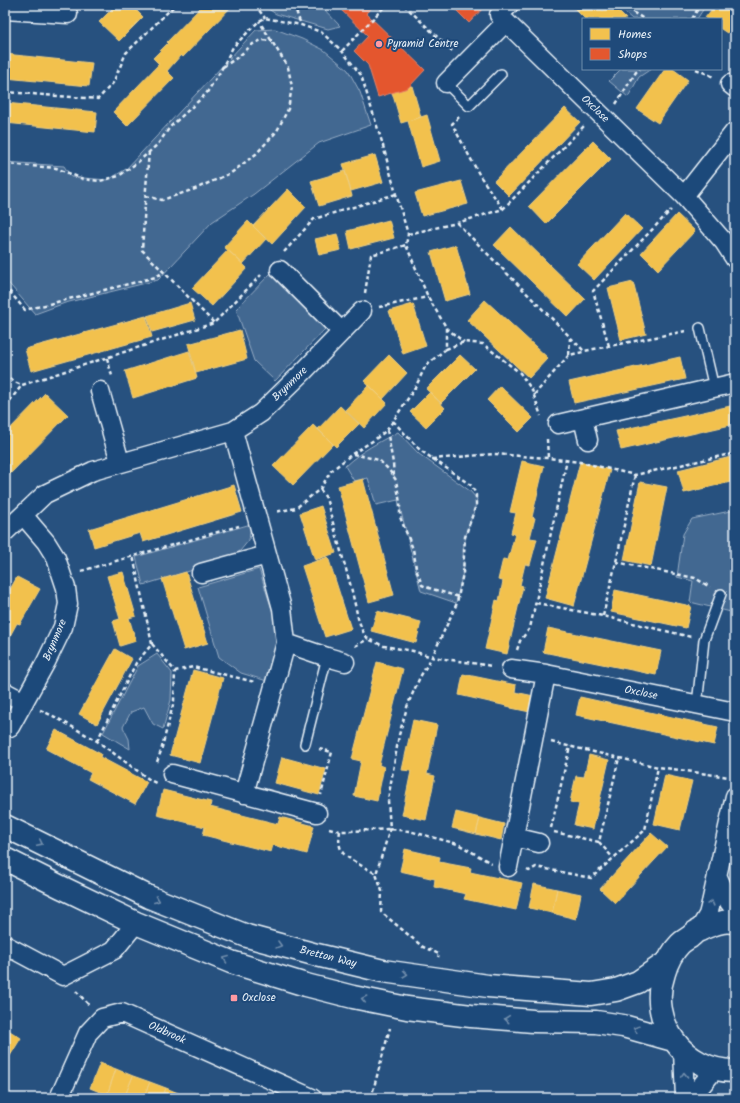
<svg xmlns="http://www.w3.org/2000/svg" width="740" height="1103" viewBox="0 0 740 1103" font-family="Kalam,sans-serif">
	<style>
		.green { fill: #436891; stroke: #96acc4 }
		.homes { fill: #f2c14e; stroke: #efcf81 }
		.shops { fill: #e4572e; stroke: #e5856b }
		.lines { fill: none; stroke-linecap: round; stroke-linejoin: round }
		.lane-casing { stroke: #e8f1f8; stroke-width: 12 }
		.street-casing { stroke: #e8f1f8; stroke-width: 21 }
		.secondary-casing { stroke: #e8f1f8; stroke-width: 25 }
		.path { stroke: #e8f1f8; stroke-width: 2.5; stroke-dasharray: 4 3; stroke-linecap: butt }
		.lane { stroke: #1f4a7a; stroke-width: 9 }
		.street { stroke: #1f4a7a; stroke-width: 18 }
		.secondary { stroke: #1f4a7a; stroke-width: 22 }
		.oneway { stroke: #6f8dac }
		.poi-dot { fill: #ff9aa2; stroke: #1f4a7a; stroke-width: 1.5 }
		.labels { text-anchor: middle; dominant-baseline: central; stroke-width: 4; stroke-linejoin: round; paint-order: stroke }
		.poi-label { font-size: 11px; fill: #e8f1f8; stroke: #1f4a7a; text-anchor: start }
		.street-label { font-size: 11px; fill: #e8f1f8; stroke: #1f4a7a }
	</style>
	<rect width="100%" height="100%" fill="#27517f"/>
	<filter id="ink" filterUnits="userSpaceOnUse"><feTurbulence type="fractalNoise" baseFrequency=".025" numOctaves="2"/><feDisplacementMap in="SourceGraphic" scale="8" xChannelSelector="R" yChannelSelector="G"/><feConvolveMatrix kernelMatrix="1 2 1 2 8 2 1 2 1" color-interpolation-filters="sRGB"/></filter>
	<g filter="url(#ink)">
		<!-- green -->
		<path class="green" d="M 262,5 L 320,5 L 340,26 L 328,29 L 276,14 Z
			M 616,5 L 642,5 L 645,7 L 649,5 L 706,5 L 697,19 L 632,19 Z
			M 275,29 L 302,39 L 324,50 L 348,70 L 360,92 L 371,125 L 319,143 L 254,194 L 212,222 L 158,280 L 65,303 L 35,314 L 5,279 L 5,162 L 64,166 L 71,177 L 108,180 L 126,169 L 256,30 Z
			M 621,69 L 651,69 L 639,77 L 628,97 L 609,81 Z
			M 273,271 L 329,325 L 275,381 L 254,361 L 236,309 Z
			M 398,432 L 419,454 L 470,491 L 477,499 L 474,511 L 467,531 L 463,550 L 464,567 L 456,603 L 421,591 L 398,500 L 376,505 L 368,478 L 354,481 L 345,466 C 361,451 379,442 398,432 Z
			M 735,510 L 735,613 L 690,602 L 693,581 L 677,577 L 683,534 L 692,519 Z
			M 251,524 L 249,540 L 240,551 L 231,557 L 213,564 L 143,585 L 136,557 Z
			M 259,569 L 281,638 L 267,681 L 241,673 L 219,657 L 198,587 Z
			M 157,654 L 172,673 L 171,700 L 163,729 L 153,724 L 144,707 L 131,712 L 123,727 L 129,739 L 130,749 L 103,733 L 138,666 Z"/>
		<!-- homes -->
		<path class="homes" d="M 116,5 L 131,5 L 143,17 L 119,41 L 99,22 Z
			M 203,5 L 233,5 L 183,57 L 181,55 L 167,71 L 174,78 L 127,126 L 113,112 L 159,64 L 153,58 L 168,43 L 167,42 Z
			M 571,5 L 597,5 L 603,11 L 608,5 L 612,5 L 626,19 L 585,19 Z
			M 715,5 L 735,5 L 735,22 L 727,33 L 721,29 L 721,19 L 707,19 L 705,18 Z
			M 5,54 L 92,63 L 89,86 L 5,78 Z
			M 665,69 L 673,69 L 688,80 L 658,123 L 637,109 Z
			M 412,86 L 421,117 L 401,123 L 392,92 Z
			M 5,103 L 97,112 L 95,132 L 5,123 Z
			M 565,108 L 580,122 L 509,196 L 494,181 Z
			M 427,115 L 440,161 L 421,167 L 408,121 Z
			M 593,141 L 611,159 L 546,224 L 529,206 Z
			M 375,155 L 383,182 L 351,191 L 343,164 Z
			M 345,171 L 352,196 L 319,206 L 311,181 Z
			M 461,181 L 468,204 L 422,216 L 415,193 Z
			M 288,189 L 306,207 L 272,244 L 253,226 Z
			M 625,213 L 642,229 L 594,280 L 577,264 Z
			M 677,214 L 695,231 L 658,270 L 641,253 Z
			M 389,220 L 394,238 L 351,249 L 347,231 Z
			M 248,221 L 266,239 L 243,264 L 224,247 Z
			M 511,227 L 585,299 L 568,317 L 494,245 Z
			M 337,234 L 341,250 L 319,255 L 315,239 Z
			M 456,245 L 470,294 L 445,301 L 431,252 Z
			M 228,250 L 247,268 L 212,306 L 192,288 Z
			M 633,282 L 646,334 L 621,340 L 608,288 Z
			M 485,300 L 548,358 L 529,378 L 467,320 Z
			M 190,303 L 195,320 L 152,332 L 147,316 Z
			M 413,304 L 426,346 L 403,354 L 389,311 Z
			M 146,316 L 152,337 L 31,371 L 25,349 Z
			M 240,330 L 247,359 L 196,373 L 188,344 Z
			M 189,351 L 197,378 L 133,398 L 125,371 Z
			M 389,355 L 407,373 L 383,399 L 364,381 Z
			M 460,355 L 475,369 L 441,403 L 426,389 Z
			M 680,357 L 685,379 L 574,403 L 569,382 Z
			M 369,385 L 387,403 L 364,428 L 345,410 Z
			M 500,386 L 533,418 L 519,432 L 487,400 Z
			M 430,392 L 445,408 L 426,427 L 410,412 Z
			M 45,393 L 68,415 L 5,479 L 5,434 Z
			M 735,405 L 735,424 L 621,450 L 616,431 Z
			M 340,406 L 359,424 L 336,447 L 318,429 Z
			M 313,425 L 333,444 L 293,485 L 273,466 Z
			M 735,456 L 735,481 L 684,493 L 678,470 Z
			M 522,461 L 544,466 L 532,517 L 535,518 L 530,538 L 537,539 L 530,565 L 525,564 L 520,585 L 523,586 L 507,654 L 485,649 L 496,600 L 499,601 L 503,581 L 498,580 L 503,559 L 508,560 L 515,534 L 511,533 L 516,513 L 510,512 Z
			M 580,462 L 610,470 L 574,606 L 545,598 Z
			M 363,479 L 394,595 L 369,602 L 338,486 Z
			M 640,482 L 667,487 L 651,566 L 624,560 Z
			M 234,485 L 242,512 L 143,542 L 140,533 L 94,547 L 89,529 Z
			M 321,506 L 336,553 L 315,560 L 300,513 Z
			M 328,557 L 351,629 L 325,637 L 302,566 Z
			M 123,572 L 136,616 L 129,618 L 136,641 L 120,646 L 113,621 L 120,619 L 107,576 Z
			M 186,572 L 208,643 L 184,650 L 162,579 Z
			M 17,577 L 40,589 L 20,624 L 17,623 L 5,645 L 5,598 Z
			M 615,590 L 691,606 L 686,628 L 611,612 Z
			M 377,611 L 421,622 L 416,643 L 371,631 Z
			M 548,628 L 661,651 L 656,675 L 543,652 Z
			M 115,649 L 132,659 L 97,724 L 79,714 Z
			M 377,662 L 403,669 L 379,765 L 384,767 L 377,801 L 354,796 L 361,761 L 352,759 Z
			M 193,670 L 223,678 L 200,763 L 170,755 Z
			M 463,674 L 516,685 L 515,692 L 534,696 L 530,712 L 511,708 L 511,707 L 459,695 Z
			M 580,697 L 718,727 L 714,745 L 576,715 Z
			M 413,720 L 437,725 L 427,774 L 435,776 L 426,820 L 402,815 L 411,771 L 402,770 Z
			M 56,730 L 101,754 L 100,757 L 147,782 L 135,804 L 88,779 L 91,773 L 46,749 Z
			M 589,755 L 609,760 L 593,829 L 574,825 L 579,804 L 570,802 L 576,776 L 584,777 Z
			M 282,757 L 326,769 L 319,795 L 275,783 Z
			M 665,775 L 692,781 L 680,830 L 654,824 Z
			M 163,790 L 211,802 L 210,807 L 278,824 L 280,817 L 314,826 L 307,854 L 273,845 L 271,852 L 203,835 L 205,827 L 157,815 Z
			M 456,812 L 480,818 L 476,834 L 452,828 Z
			M 480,818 L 504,824 L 501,840 L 476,834 Z
			M 651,833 L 667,847 L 615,903 L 600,889 Z
			M 405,849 L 440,857 L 439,862 L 471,868 L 470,872 L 522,883 L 516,910 L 464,899 L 466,894 L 434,887 L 435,879 L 400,871 Z
			M 534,884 L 557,889 L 552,913 L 529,908 Z
			M 557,889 L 581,894 L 576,919 L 552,913 Z
			M 5,1028 L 21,1038 L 5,1064 Z
			M 100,1063 L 116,1069 L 107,1095 L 90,1088 Z
			M 116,1069 L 133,1076 L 124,1098 L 116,1098 L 107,1095 Z
			M 133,1076 L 150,1082 L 143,1098 L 124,1098 Z
			M 150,1082 L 166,1088 L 162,1098 L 143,1098 Z
			M 166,1088 L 183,1095 L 181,1098 L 162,1098 Z"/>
		<!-- shops -->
		<path class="shops" d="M 336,5 L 375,5 L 366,13 L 425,70 L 408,88 L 378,97 L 368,65 L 354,51 L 368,36 Z
			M 451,5 L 486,5 L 469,23 Z"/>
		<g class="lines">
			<defs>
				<path id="lane" d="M 446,83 L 469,106 L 501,74
					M 700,328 L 714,388
					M 697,705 L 704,640 L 721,594
					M 305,744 L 327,657"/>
				<path id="street" d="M 5,10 L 68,14
					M 506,22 L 684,196 L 724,242 L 735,259
					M 446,83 L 506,22 L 499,15 L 509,5
					M 730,84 L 735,88
					M 684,196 L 735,131
					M 280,270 L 342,332
					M 100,391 L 120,462
					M 583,419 L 588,440
					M 558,424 L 735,383
					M 233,431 L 282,608 L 286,643 L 244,794
					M 5,532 L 45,494 L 93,471 L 233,431 L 261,413 L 304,371 L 362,311
					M 201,573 L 267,555
					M 286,643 L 327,657 L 345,662
					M 511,669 L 546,674 L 735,712
					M 5,692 L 24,702
					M 10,727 L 46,662 L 63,627 L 68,604 L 66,588 L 56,558 L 46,542 L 23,515
					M 172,774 L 317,813
					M 514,837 L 539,843
					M 508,867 L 546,674
					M 717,875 L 729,902 L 735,910
					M 699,930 L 708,915 L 711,903 L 735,796
					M 5,945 L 63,976 L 114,950 L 136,923
					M 683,1051 L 685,1098
					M 59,1098 L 88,1033 L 102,1018 L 122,1013 L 312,1098
					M 691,1098 L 715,1069"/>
				<path id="secondary" d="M 5,826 L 149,897 L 247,936 L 317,955 L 383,971 L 488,986 L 591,994 L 616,990 L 638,982 L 667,962
					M 5,859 L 61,887 L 136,923 L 231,962 L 306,985 L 353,997 L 407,1008 L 471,1016 L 533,1021 L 596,1022 L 623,1026 L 673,1040
					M 735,922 C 731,922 727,921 723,922 C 717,923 705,927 700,930 C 696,931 693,934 690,937 C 687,939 683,941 680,944 C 672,952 667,963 664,973 C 647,1021 684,1072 735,1071"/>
			</defs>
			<!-- lane casing -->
			<use href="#lane" class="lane-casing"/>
			<!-- street casing -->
			<use href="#street" class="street-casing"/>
			<!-- secondary casing -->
			<use href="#secondary" class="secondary-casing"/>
			<!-- path -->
			<path class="path" d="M 255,5 L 265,18
				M 294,5 L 301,25
				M 404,5 L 452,51
				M 621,5 L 644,19
				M 692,19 L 700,5
				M 342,51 L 386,5
				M 223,67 L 238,57 L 253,44 L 262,40 L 272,41
				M 696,69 L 714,77
				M 5,92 L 98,99 L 113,83 L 126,53 L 175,5
				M 616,104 L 636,72 L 640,69
				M 459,117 L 452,124 L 480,176 L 503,209
				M 149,152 L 146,188 L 142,250 L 214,323
				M 5,164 L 56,168 L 83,179 L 100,181 L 119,176 L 138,162 L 158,144 L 170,127 L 206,94 L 220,72 L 233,47 L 259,21 L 265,18 L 301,25 L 321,32 L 342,51 L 361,75 L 382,142 L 396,194 L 408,234 L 406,245 L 428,297 L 446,327 L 446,349 L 426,365 L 415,388 L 387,430 L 374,440 L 352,454 L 331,471 L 320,489 L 296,508 L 275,512
				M 146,196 L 162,200 L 195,189 L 231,173 L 256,154 L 277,131 L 288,109 L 292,87 L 288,67 L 259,21
				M 457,223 L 584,351 L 686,331
				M 408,234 L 457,223 L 503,209 L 585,125
				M 284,252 L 314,219 L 396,194
				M 5,286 L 25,310 L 156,277 L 163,272
				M 365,293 L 371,255 L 406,245
				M 379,307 L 428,297
				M 446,328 L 464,342
				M 609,346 L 593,291 L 671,210
				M 446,349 L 464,342 L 483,344 L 520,373 L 532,390 L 541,416
				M 569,355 L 570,338
				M 107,358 L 112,376
				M 5,374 L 14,382 L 22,385
				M 534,395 L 569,355 L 583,352
				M 5,407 L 22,385 L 214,323 L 261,275
				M 393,421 L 420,450 L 472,486 L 476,495 L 476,505 L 465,537 L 463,573 L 457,603 L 432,657 L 420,677 L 408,704 L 399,735 L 388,800 L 390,829 L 376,874 L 382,891 L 381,912 L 423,947 L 439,954 L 438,957
				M 387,430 L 393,463 L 394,477
				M 547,439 L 548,458
				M 353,454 L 379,460 L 389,470 L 396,480 L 400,503 L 400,517 L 413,549 L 415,560 L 416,569 L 422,585 L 429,588 L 459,597
				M 432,459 L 494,454 L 548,458 L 580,462 L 635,475 L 735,453
				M 320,489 L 326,498 L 331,516 L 351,587 L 358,618 L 362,630 L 368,639 L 384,646 L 413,651 L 432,657 L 492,666
				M 616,562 L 695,578 L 710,587
				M 81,571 L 239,526
				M 536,603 L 603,616 L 691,637
				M 603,616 L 616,562 L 635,475
				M 152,644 L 175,671 L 193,667 L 255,682
				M 355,646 L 368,639
				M 517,650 L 520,641 L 530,628 L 567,460
				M 40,710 L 55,717 L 97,741 L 150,780 L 156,783
				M 97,741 L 136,663 L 152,644 L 133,556
				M 551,742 L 658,767 L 729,777
				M 319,749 L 332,752 L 321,795
				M 157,762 L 161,751 L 174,701 L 175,671
				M 329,828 L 340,831 L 351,831 L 390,829 L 409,831 L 458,844 L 491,863
				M 551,828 L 570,746
				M 340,831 C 339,838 338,846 343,853 C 348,859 368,869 376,874
				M 554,832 L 599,842 L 619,758
				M 599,842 L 613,858
				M 527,870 L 529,871 L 536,867 L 591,878 L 645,830 L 658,767
				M 76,991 L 89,1005
				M 371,1098 L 390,1028"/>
			<!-- lane -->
			<use href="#lane" class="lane"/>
			<!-- street -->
			<use href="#street" class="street"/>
			<!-- secondary -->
			<use href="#secondary" class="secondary"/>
		</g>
		<!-- one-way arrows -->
		<defs><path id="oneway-chevron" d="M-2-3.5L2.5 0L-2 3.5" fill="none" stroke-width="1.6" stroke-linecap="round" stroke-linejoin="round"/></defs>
		<g class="oneway">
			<use href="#oneway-chevron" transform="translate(40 843) rotate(26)"/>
			<use href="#oneway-chevron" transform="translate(157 900) rotate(22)"/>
			<use href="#oneway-chevron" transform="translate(711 903) rotate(-75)"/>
			<use href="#oneway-chevron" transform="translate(279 945) rotate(15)"/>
			<use href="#oneway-chevron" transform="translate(226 959) rotate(-158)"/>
			<use href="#oneway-chevron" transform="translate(405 974) rotate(8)"/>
			<use href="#oneway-chevron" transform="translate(364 999) rotate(-168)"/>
			<use href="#oneway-chevron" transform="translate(507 1019) rotate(-175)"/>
			<use href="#oneway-chevron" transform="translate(636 1029) rotate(-163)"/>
			<use href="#oneway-chevron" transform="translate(684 1075) rotate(-92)"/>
		</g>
	</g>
	<!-- markers -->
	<g class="poi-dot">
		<circle cx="379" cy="44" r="4"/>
		<rect x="230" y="994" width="8" height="8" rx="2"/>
	</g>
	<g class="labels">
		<!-- poi labels -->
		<g class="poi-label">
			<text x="387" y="44">Pyramid Centre</text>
			<text x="242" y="998">Oxclose</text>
		</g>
		<!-- street labels -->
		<g class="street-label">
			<text transform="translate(595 109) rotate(44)">Oxclose</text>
			<text transform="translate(290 384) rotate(-44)">Brynmore</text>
			<text transform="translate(55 640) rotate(-67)">Brynmore</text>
			<text transform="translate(641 693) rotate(11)">Oxclose</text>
			<text transform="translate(328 957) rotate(14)">Bretton Way</text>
			<text transform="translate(167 1033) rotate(24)">Oldbrook</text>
		</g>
	</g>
	<!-- margin -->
	<rect width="740" height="1103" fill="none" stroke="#1f4a7a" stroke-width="20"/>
	<rect x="10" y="10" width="720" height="1083" fill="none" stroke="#e8f1f8" stroke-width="1.5" filter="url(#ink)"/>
	<!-- legend -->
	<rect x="582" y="18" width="140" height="52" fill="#1f4a7a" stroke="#6f8dac"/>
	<rect x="590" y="28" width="20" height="12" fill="#f2c14e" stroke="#6f8dac"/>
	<text x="618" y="38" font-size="12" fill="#e8f1f8">Homes</text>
	<rect x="590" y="48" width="20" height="12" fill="#e4572e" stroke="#6f8dac"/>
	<text x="618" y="58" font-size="12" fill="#e8f1f8">Shops</text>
</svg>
